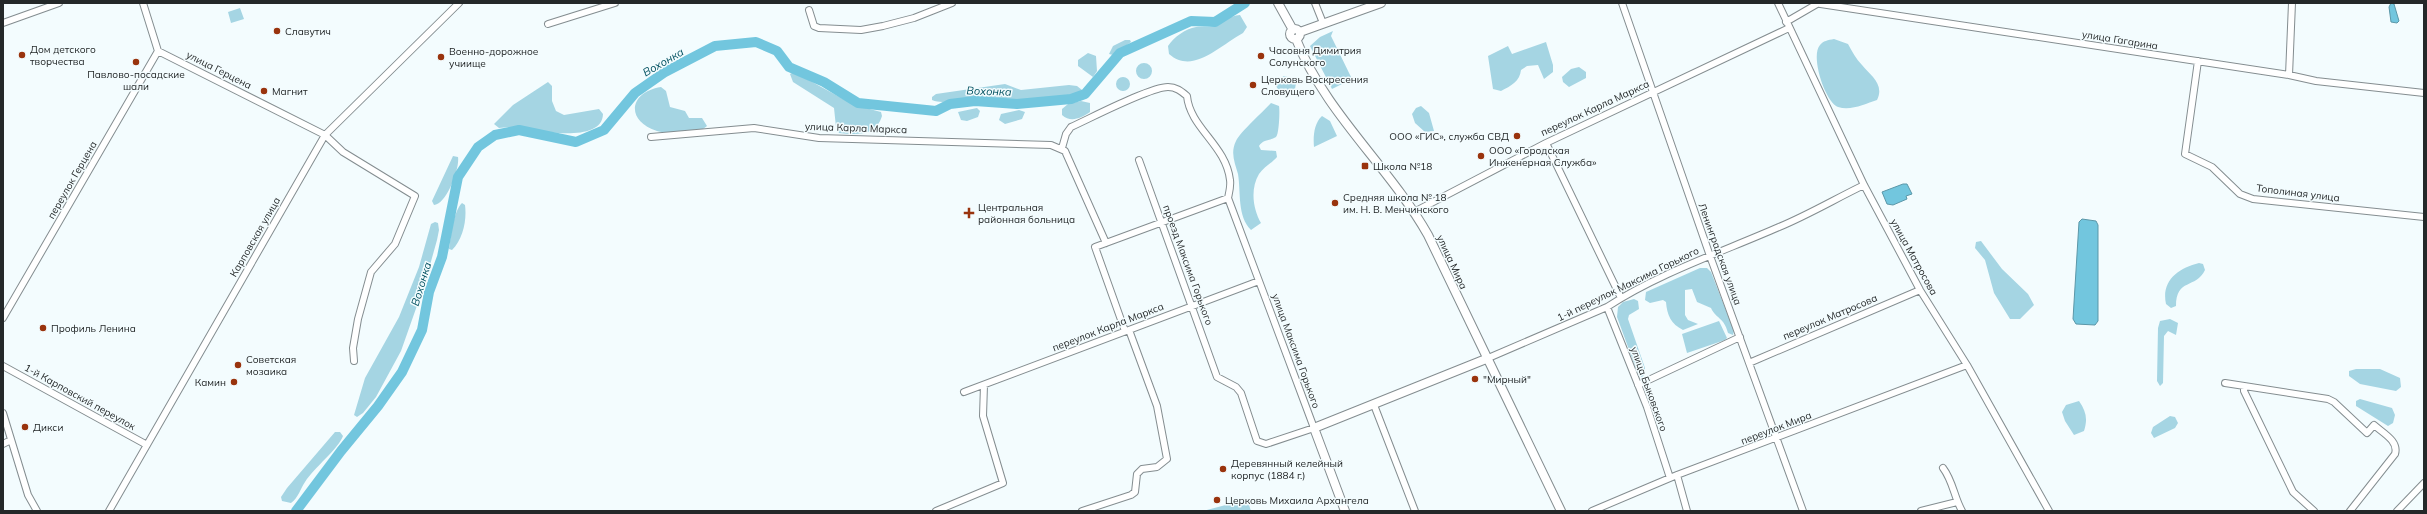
<svg xmlns="http://www.w3.org/2000/svg" width="2427" height="514" viewBox="0 0 2427 514" font-family="Mulish,sans-serif">
	<style>
		.green { fill: #a5d5e3 }
		.water { fill: #72c6de; stroke: #5b97a8 }
		.lines { fill: none; stroke-linecap: round; stroke-linejoin: round }
		.river { stroke: #72c6de; stroke-width: 10 }
		.street-casing { stroke: #848d90; stroke-width: 8 }
		.secondary-casing { stroke: #848d90; stroke-width: 10 }
		.street { stroke: #fff; stroke-width: 6 }
		.secondary { stroke: #fff; stroke-width: 8 }
		.poi-dot { fill: #99330d; stroke: #f3fcfe; stroke-width: 1.5 }
		.labels { text-anchor: middle; dominant-baseline: central; stroke-width: 3; stroke-linejoin: round; paint-order: stroke }
		.poi-label { font-size: 10px; fill: #242829; stroke: #f3fcfe; text-anchor: start }
		.street-label { font-size: 10px; fill: #242829; stroke: #f3fcfe }
		.water-label { font-size: 11px; font-style: italic; fill: #035161; stroke: #f3fcfe }
	</style>
	<rect width="100%" height="100%" fill="#f3fcfe"/>
	<!-- green -->
	<path class="green" d="M 240,8 L 244,19 L 231,23 L 228,12 Z
		M 1240,15 L 1247,27 L 1243,33 C 1219,46 1193,75 1169,54 L 1168,46 C 1174,37 1185,29 1196,27 C 1202,26 1209,28 1215,26 C 1224,22 1229,16 1240,15 Z
		M 1333,31 L 1331,36 L 1352,79 L 1332,89 L 1310,46 L 1320,37 Z
		M 1834,39 L 1848,44 C 1852,51 1856,59 1862,65 C 1870,75 1885,84 1877,100 C 1865,104 1851,111 1838,107 C 1825,102 1810,56 1820,45 C 1823,41 1828,40 1834,39 Z
		M 1125,40 L 1130,40 L 1131,42 L 1113,55 L 1109,54 L 1113,46 Z
		M 1546,42 L 1553,65 L 1553,72 L 1544,79 L 1538,65 L 1527,66 L 1521,70 C 1520,81 1511,86 1501,91 L 1493,89 L 1488,56 L 1508,46 L 1512,54 Z
		M 1088,53 L 1096,56 L 1097,71 L 1093,77 L 1078,66 L 1078,60 Z
		M1136 71a8 8 0 1 1 16 0a8 8 0 1 1-16 0Z
		M 1579,67 L 1586,72 L 1586,78 L 1569,87 L 1563,82 L 1562,77 L 1571,69 Z
		M 794,72 L 854,105 L 881,112 L 882,116 C 876,136 857,135 839,133 L 836,127 L 834,108 L 793,82 L 790,74 Z
		M 1284,76 L 1291,78 L 1296,83 L 1295,89 L 1279,91 L 1276,86 L 1277,80 Z
		M1116 84a7 7 0 1 1 14 0a7 7 0 1 1-14 0Z
		M 548,82 L 552,86 L 552,101 L 556,111 L 564,115 L 599,109 L 603,114 C 602,146 530,129 509,127 L 499,128 L 494,124 L 513,105 Z
		M 1005,84 L 1021,90 L 1069,85 L 1077,86 L 1082,90 C 1058,108 997,96 969,98 C 957,99 944,105 932,100 L 932,97 L 936,94 Z
		M 661,87 L 666,91 L 670,107 L 685,111 L 689,118 L 702,118 L 707,126 L 703,129 C 689,130 671,135 657,131 C 625,121 629,92 661,87 Z
		M 1081,101 L 1090,103 L 1090,112 C 1081,118 1071,123 1062,115 L 1062,109 L 1068,104 Z
		M 1271,103 L 1279,106 C 1280,110 1279,135 1276,137 C 1270,141 1263,139 1259,146 L 1261,150 L 1276,151 L 1277,157 C 1272,163 1264,167 1259,174 C 1250,189 1253,209 1261,223 L 1251,230 C 1237,216 1241,192 1238,174 C 1235,163 1230,153 1236,141 C 1240,132 1263,112 1271,103 Z
		M 1421,106 L 1429,113 L 1434,131 L 1425,132 L 1415,123 L 1412,114 L 1416,108 Z
		M 977,108 L 980,111 L 978,117 L 967,121 L 961,120 L 958,112 Z
		M 1019,110 L 1025,112 L 1022,119 L 1005,124 L 999,120 L 1001,114 Z
		M 1322,116 L 1330,121 L 1337,136 L 1314,147 C 1313,137 1314,123 1322,116 Z
		M 453,156 L 458,157 C 460,169 446,205 434,205 L 432,201 Z
		M 462,203 L 465,205 C 467,220 463,239 452,250 L 449,249 C 451,236 453,212 462,203 Z
		M 435,222 L 438,223 L 439,230 L 437,240 L 425,283 L 401,351 L 376,397 L 363,413 L 357,417 L 354,415 L 365,378 L 399,317 L 419,267 L 431,224 Z
		M 1981,241 L 2002,269 L 2028,294 L 2034,305 L 2020,319 L 2010,319 L 1994,293 L 1985,260 L 1975,248 L 1976,242 Z
		M 2199,263 L 2203,264 L 2205,270 C 2196,289 2176,278 2176,306 L 2171,308 L 2166,304 C 2161,281 2178,268 2199,263 Z
		M 1700,268 L 1707,268 L 1711,272 L 1734,331 L 1733,335 L 1728,333 C 1724,317 1716,319 1711,308 L 1697,302 L 1692,289 L 1685,290 L 1685,315 L 1688,320 L 1698,324 L 1683,330 C 1671,324 1667,315 1666,302 L 1663,300 L 1650,303 L 1645,300 L 1646,292 Z
		M 1634,299 L 1638,301 L 1639,309 L 1629,315 L 1628,319 L 1645,368 L 1645,374 L 1642,377 L 1638,374 L 1617,317 L 1618,307 L 1623,302 Z
		M 2170,319 L 2178,323 L 2176,335 L 2168,331 L 2164,336 L 2163,383 L 2160,386 L 2157,381 L 2158,328 L 2160,321 Z
		M 1719,321 L 1727,338 L 1725,340 L 1687,353 L 1682,334 Z
		M 2356,369 L 2380,369 L 2400,378 L 2401,387 L 2396,391 L 2360,384 L 2349,376 L 2349,371 Z
		M 2360,399 L 2392,408 L 2395,415 L 2393,423 L 2388,426 L 2356,406 L 2356,401 Z
		M 2079,401 C 2086,411 2088,419 2084,431 L 2074,435 L 2065,421 L 2062,412 L 2066,405 Z
		M 2170,416 L 2175,417 L 2178,423 L 2175,428 L 2154,438 L 2151,433 L 2153,427 Z
		M 335,432 L 340,432 L 343,436 C 339,448 314,468 305,482 C 300,489 299,497 291,503 L 282,501 L 281,497 L 287,488 Z
		M 1237,502 L 1238,505 L 1248,502 L 1251,511 L 1203,511 Z"/>
	<!-- water -->
	<path class="water" d="M 2391,3 L 2394,4 L 2399,21 L 2397,23 L 2391,22 L 2389,7 Z
		M 1903,184 L 1907,184 L 1912,194 L 1906,196 L 1907,199 L 1893,205 L 1887,204 L 1882,192 Z
		M 2082,219 L 2096,221 L 2098,225 L 2098,321 L 2095,325 L 2076,324 L 2073,319 L 2079,222 Z"/>
	<g class="lines">
		<!-- river -->
		<path class="river" d="M 296,511 L 341,451 L 378,406 L 402,372 L 422,330 L 429,292 L 442,257 L 458,177 L 478,147 L 495,135 L 519,130 L 576,142 L 604,130 L 635,93 L 665,72 L 715,46 L 756,42 L 777,51 L 789,67 L 824,82 L 858,103 L 936,111 L 950,104 L 975,101 L 1017,104 L 1071,99 L 1085,94 L 1120,53 L 1191,21 L 1215,22 L 1245,3"/>
		<defs>
			<path id="street" d="M 143,3 L 158,51 L 325,135 L 343,152 L 415,196 L 395,244 L 371,272 L 358,319 L 353,348 L 354,361
				M 1315,3 L 1323,23
				M 1622,3 L 1710,256 L 1803,511
				M 1778,3 L 1864,185 L 1920,290 L 1967,365 L 2049,511
				M 1814,3 L 2289,75 L 2316,81 L 2424,93
				M 809,10 L 814,26 L 819,28 L 861,30 L 883,26 L 914,18 L 952,3
				M 1786,22 L 1817,4
				M 3,23 L 59,3
				M 548,24 L 615,3
				M 2198,61 L 2185,154 L 2212,167 L 2240,194 L 2253,199 L 2424,217
				M 2289,75 L 2292,3
				M 651,137 L 754,128 L 819,138 L 1051,145 L 1065,151 L 1106,243
				M 1546,143 L 1621,298
				M 1062,148 L 1066,134 L 1071,127 C 1091,118 1150,87 1168,87 C 1176,87 1181,91 1187,96 C 1190,128 1226,145 1230,180 C 1231,186 1229,193 1228,198 L 1314,428 L 1266,444 L 1257,441 L 1241,393 L 1236,387 L 1217,377 L 1139,160
				M 1414,212 L 1546,143 L 1789,28
				M 1607,307 L 1647,407 L 1670,478
				M 3,318 L 158,51
				M 1125,331 L 1095,247 L 1228,198
				M 1486,359 L 1607,307 C 1659,273 1722,252 1779,227 C 1808,215 1835,199 1864,185
				M 1749,363 L 1920,290
				M 3,366 L 147,445
				M 2225,383 L 2328,399 L 2334,402 L 2367,433 L 2374,425 C 2383,433 2399,441 2395,454 L 2350,511
				M 1638,385 L 1740,337
				M 2244,387 L 2244,391 L 2293,492 L 2314,511
				M 964,392 L 1259,281
				M 1374,405 L 1415,511
				M 3,413 L 28,495 L 37,511
				M 3,444 L 11,440
				M 1943,468 C 1953,481 1954,497 1962,511
				M 1677,475 L 1687,511
				M 109,511 L 325,135 L 459,3
				M 936,511 L 1003,483 L 983,416 L 984,385
				M 1082,511 L 1131,495 L 1135,492 L 1137,474 L 1142,469 L 1157,467 L 1167,459 L 1157,406 L 1129,330
				M 1592,511 L 1677,475 L 1967,365
				M 1921,511 L 1957,502
				M 2397,511 L 2424,483"/>
			<path id="secondary" d="M 1278,3 L 1293,30
				M1290 34a5 5 0 1 1 10 0a5 5 0 1 1-10 0Z
				M 1300,32 L 1381,3
				M 1296,39 C 1326,114 1389,166 1428,235 L 1561,511
				M 1345,511 L 1314,428 L 1486,359"/>
		</defs>
		<!-- street casing -->
		<use href="#street" class="street-casing"/>
		<!-- secondary casing -->
		<use href="#secondary" class="secondary-casing"/>
		<!-- street -->
		<use href="#street" class="street"/>
		<!-- secondary -->
		<use href="#secondary" class="secondary"/>
	</g>
	<!-- markers -->
	<g class="poi-dot">
		<circle cx="277" cy="31" r="4"/>
		<circle cx="22" cy="55" r="4"/>
		<circle cx="1261" cy="56" r="4"/>
		<circle cx="441" cy="57" r="4"/>
		<circle cx="136" cy="62" r="4"/>
		<circle cx="1253" cy="85" r="4"/>
		<circle cx="264" cy="91" r="4"/>
		<circle cx="1517" cy="136" r="4"/>
		<circle cx="1481" cy="156" r="4"/>
		<rect x="1361" y="162" width="8" height="8" rx="2"/>
		<circle cx="1335" cy="203" r="4"/>
		<path d="M967 207h4v4h4v4h-4v4h-4v-4h-4v-4h4z"/>
		<circle cx="43" cy="328" r="4"/>
		<circle cx="238" cy="365" r="4"/>
		<circle cx="1475" cy="379" r="4"/>
		<circle cx="234" cy="382" r="4"/>
		<circle cx="25" cy="427" r="4"/>
		<circle cx="1223" cy="469" r="4"/>
		<circle cx="1217" cy="500" r="4"/>
	</g>
	<g class="labels">
		<!-- poi labels -->
		<g class="poi-label">
			<text x="285" y="31">Славутич</text>
			<text x="30" y="49">Дом детского<tspan x="30" dy="12">творчества</tspan></text>
			<text x="1269" y="50">Часовня Димитрия<tspan x="1269" dy="12">Солунского</tspan></text>
			<text x="449" y="51">Военно-дорожное<tspan x="449" dy="12">учиище</tspan></text>
			<text x="136" y="74" text-anchor="middle">Павлово-посадские<tspan x="136" dy="12">шали</tspan></text>
			<text x="1261" y="79">Церковь Воскресения<tspan x="1261" dy="12">Словущего</tspan></text>
			<text x="272" y="91">Магнит</text>
			<text x="1509" y="136" text-anchor="end">ООО «ГИС», служба СВД</text>
			<text x="1489" y="150">ООО «Городская<tspan x="1489" dy="12">Инженерная Служба»</tspan></text>
			<text x="1373" y="166">Школа №18</text>
			<text x="1343" y="197">Средняя школа № 18<tspan x="1343" dy="12">им. Н. В. Менчинского</tspan></text>
			<text x="978" y="207">Центральная<tspan x="978" dy="12">районная больница</tspan></text>
			<text x="51" y="328">Профиль Ленина</text>
			<text x="246" y="359">Советская<tspan x="246" dy="12">мозаика</tspan></text>
			<text x="1483" y="379">"Мирный"</text>
			<text x="226" y="382" text-anchor="end">Камин</text>
			<text x="33" y="427">Дикси</text>
			<text x="1231" y="463">Деревянный келейный<tspan x="1231" dy="12">корпус (1884 г.)</tspan></text>
			<text x="1225" y="500">Церковь Михаила Архангела</text>
		</g>
		<!-- street labels -->
		<g class="street-label">
			<text transform="translate(2120 40) rotate(9)">улица Гагарина</text>
			<text transform="translate(219 70) rotate(27)">улица Герцена</text>
			<text transform="translate(1595 108) rotate(-25)">переулок Карла Маркса</text>
			<text transform="translate(856 128) rotate(2)">улица Карла Маркса</text>
			<text transform="translate(72 180) rotate(-60)">переулок Герцена</text>
			<text transform="translate(2298 193) rotate(7)">Тополиная улица</text>
			<text transform="translate(255 237) rotate(-60)">Карповская улица</text>
			<text transform="translate(1720 254) rotate(70)">Ленинградская улица</text>
			<text transform="translate(1914 257) rotate(61)">улица Матросова</text>
			<text transform="translate(1452 262) rotate(65)">улица Мира</text>
			<text transform="translate(1188 265) rotate(70)">проезд Максима Горького</text>
			<text transform="translate(1628 284) rotate(-26)">1-й переулок Максима Горького</text>
			<text transform="translate(1830 317) rotate(-23)">переулок Матросова</text>
			<text transform="translate(1108 327) rotate(-21)">переулок Карла Маркса</text>
			<text transform="translate(1296 351) rotate(70)">улица Максима Горького</text>
			<text transform="translate(1649 389) rotate(70)">улица Быковского</text>
			<text transform="translate(80 397) rotate(29)">1-й Карповский переулок</text>
			<text transform="translate(1776 428) rotate(-21)">переулок Мира</text>
		</g>
		<!-- water labels -->
		<g class="water-label">
			<text transform="translate(663 62) rotate(-30)">Вохонка</text>
			<text transform="translate(989 91) rotate(2)">Вохонка</text>
			<text transform="translate(421 284) rotate(-73)">Вохонка</text>
		</g>
	</g>
	<!-- border -->
	<rect width="2427" height="514" fill="none" stroke="#242829" stroke-width="8"/>
</svg>
